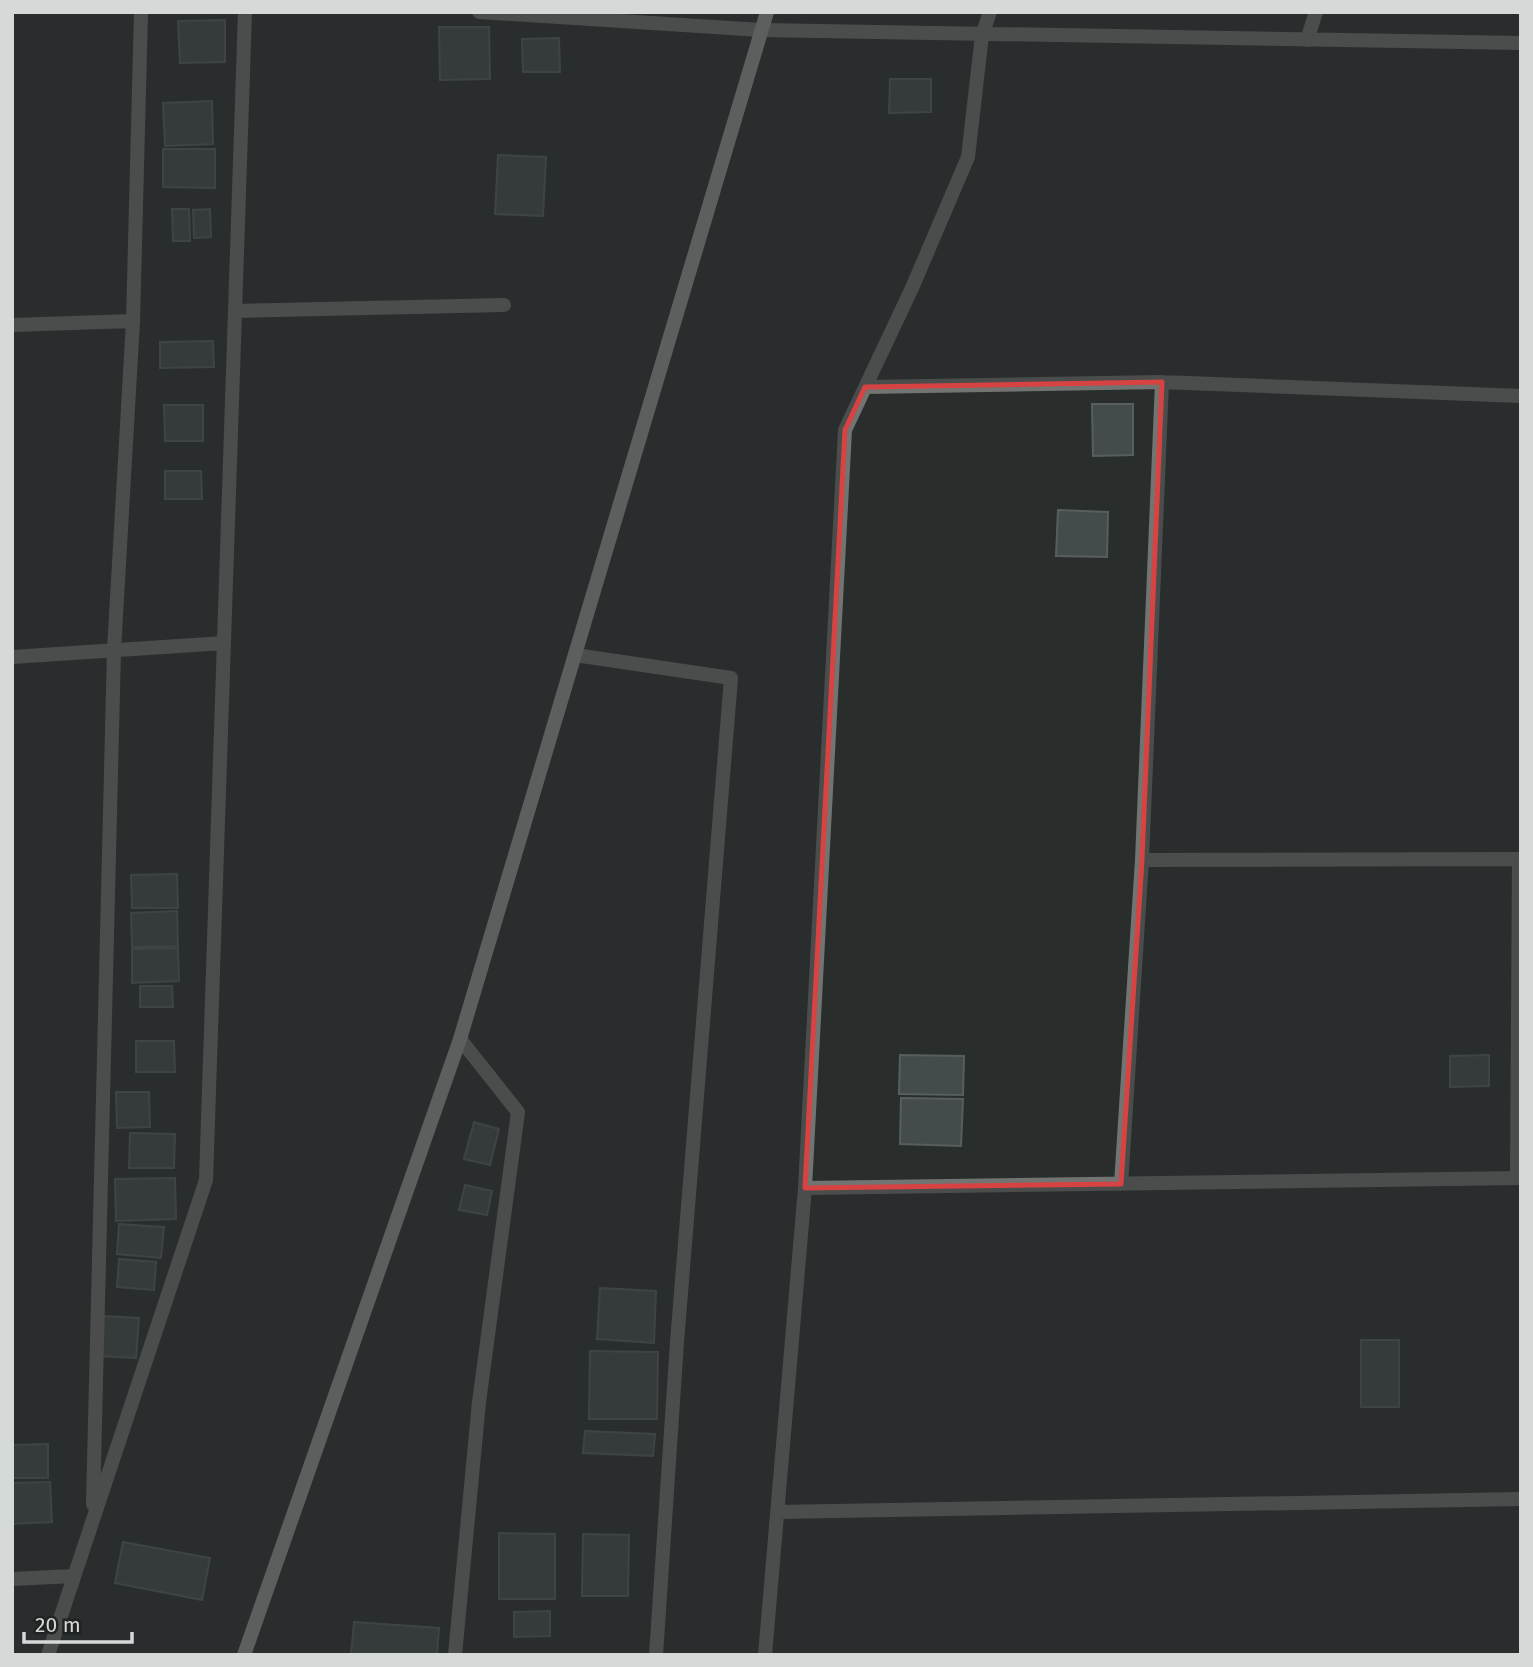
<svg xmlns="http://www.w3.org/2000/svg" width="1533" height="1667" viewBox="0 0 1533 1667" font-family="'Fira Sans',sans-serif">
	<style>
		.building { fill: #444b4b; stroke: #585e5f; stroke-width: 2 }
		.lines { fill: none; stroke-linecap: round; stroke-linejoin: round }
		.street { stroke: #727472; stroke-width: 14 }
		.secondary { stroke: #989c9a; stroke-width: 14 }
		.marked { fill: none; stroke: #d64342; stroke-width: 5; stroke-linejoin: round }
	</style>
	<rect width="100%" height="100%" fill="#292e2d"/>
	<!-- building -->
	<path class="building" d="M 225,20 L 225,62 L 180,63 L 178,21 Z
		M 439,27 L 489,27 L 490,79 L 440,80 Z
		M 559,38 L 560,72 L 523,72 L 522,39 Z
		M 890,79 L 931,79 L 931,112 L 889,113 Z
		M 212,101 L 213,144 L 165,146 L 163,103 Z
		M 163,149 L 215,149 L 215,188 L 163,187 Z
		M 498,155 L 546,157 L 543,216 L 495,214 Z
		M 172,209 L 189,209 L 190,241 L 173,241 Z
		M 210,209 L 211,237 L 194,238 L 193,210 Z
		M 213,341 L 214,367 L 160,368 L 160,342 Z
		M 1092,404 L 1133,404 L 1133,455 L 1093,456 Z
		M 164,405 L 203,405 L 203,441 L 165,441 Z
		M 165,471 L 201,471 L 202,499 L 165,499 Z
		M 1058,510 L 1108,512 L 1107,557 L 1056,556 Z
		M 177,874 L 178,908 L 132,908 L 131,875 Z
		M 177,911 L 178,946 L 132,947 L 131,913 Z
		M 178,948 L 179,981 L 132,983 L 132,949 Z
		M 140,986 L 172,986 L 173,1007 L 140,1007 Z
		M 136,1041 L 174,1041 L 175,1072 L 136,1072 Z
		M 900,1055 L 964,1056 L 963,1095 L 899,1094 Z
		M 1489,1055 L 1489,1086 L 1450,1087 L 1450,1056 Z
		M 116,1092 L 149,1092 L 150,1127 L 117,1128 Z
		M 901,1098 L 963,1099 L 961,1146 L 900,1144 Z
		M 474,1122 L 499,1129 L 490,1165 L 464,1159 Z
		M 130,1133 L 175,1134 L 174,1168 L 129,1168 Z
		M 175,1178 L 176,1219 L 116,1221 L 115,1179 Z
		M 465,1185 L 492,1191 L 487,1215 L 459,1210 Z
		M 119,1224 L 164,1227 L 161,1258 L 117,1254 Z
		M 119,1259 L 156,1262 L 154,1290 L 117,1287 Z
		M 600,1288 L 656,1291 L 654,1343 L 597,1339 Z
		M 103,1316 L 139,1318 L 136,1358 L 100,1356 Z
		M 1361,1340 L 1399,1340 L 1399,1407 L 1361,1407 Z
		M 590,1351 L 658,1352 L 657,1419 L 589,1419 Z
		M 585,1431 L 655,1434 L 653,1456 L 583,1453 Z
		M 48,1444 L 48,1478 L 12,1478 L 12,1445 Z
		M 50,1482 L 52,1522 L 12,1524 L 12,1483 Z
		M 499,1533 L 555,1534 L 555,1599 L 499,1599 Z
		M 583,1534 L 629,1535 L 628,1596 L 582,1596 Z
		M 123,1542 L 210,1558 L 202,1600 L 115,1583 Z
		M 550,1611 L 550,1636 L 514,1637 L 514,1612 Z
		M 354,1622 L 439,1628 L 437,1655 L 351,1655 Z"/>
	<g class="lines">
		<!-- street -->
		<path class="street" d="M 479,12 L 761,30 L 1521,43
			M 1307,40 L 1316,12
			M 235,311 L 504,305
			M 12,325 L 133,321
			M 865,387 L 1162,382 L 1521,396
			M 575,655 L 731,678 L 677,1342 L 656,1655
			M 12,657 L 224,643
			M 1142,860 L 1521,859
			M 1517,1178 L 1519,859
			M 1121,1184 L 1142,860 L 1162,382
			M 805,1188 L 1521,1178
			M 93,1504 L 114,650 L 133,321 L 141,12
			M 777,1512 L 1521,1499
			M 12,1579 L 74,1576
			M 48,1655 L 206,1180 L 245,12
			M 455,1655 L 479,1402 L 518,1112 L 460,1039
			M 765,1655 L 805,1188 L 845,430 L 912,288 L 968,157 L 982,35 L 990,12"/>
		<!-- secondary -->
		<path class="secondary" d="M 244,1655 L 460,1039 L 767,12"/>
	</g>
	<!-- marked area -->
	<path d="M0 0H1533V1667H0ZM 1162,382 L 1142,860 L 1121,1184 L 805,1188 L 845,430 L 865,387 Z" fill="#292e2d" fill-opacity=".55" fill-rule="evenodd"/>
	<path class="marked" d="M 1162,382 L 1142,860 L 1121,1184 L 805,1188 L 845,430 L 865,387 Z"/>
	<!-- border -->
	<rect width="1533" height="1667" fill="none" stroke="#d5d9d8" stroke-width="28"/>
	<!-- scale -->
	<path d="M24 1632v10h108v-10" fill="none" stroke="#d5d9d8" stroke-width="3.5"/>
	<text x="35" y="1632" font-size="21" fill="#d5d9d8" stroke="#1f2423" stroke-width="5" paint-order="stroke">20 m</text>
</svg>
